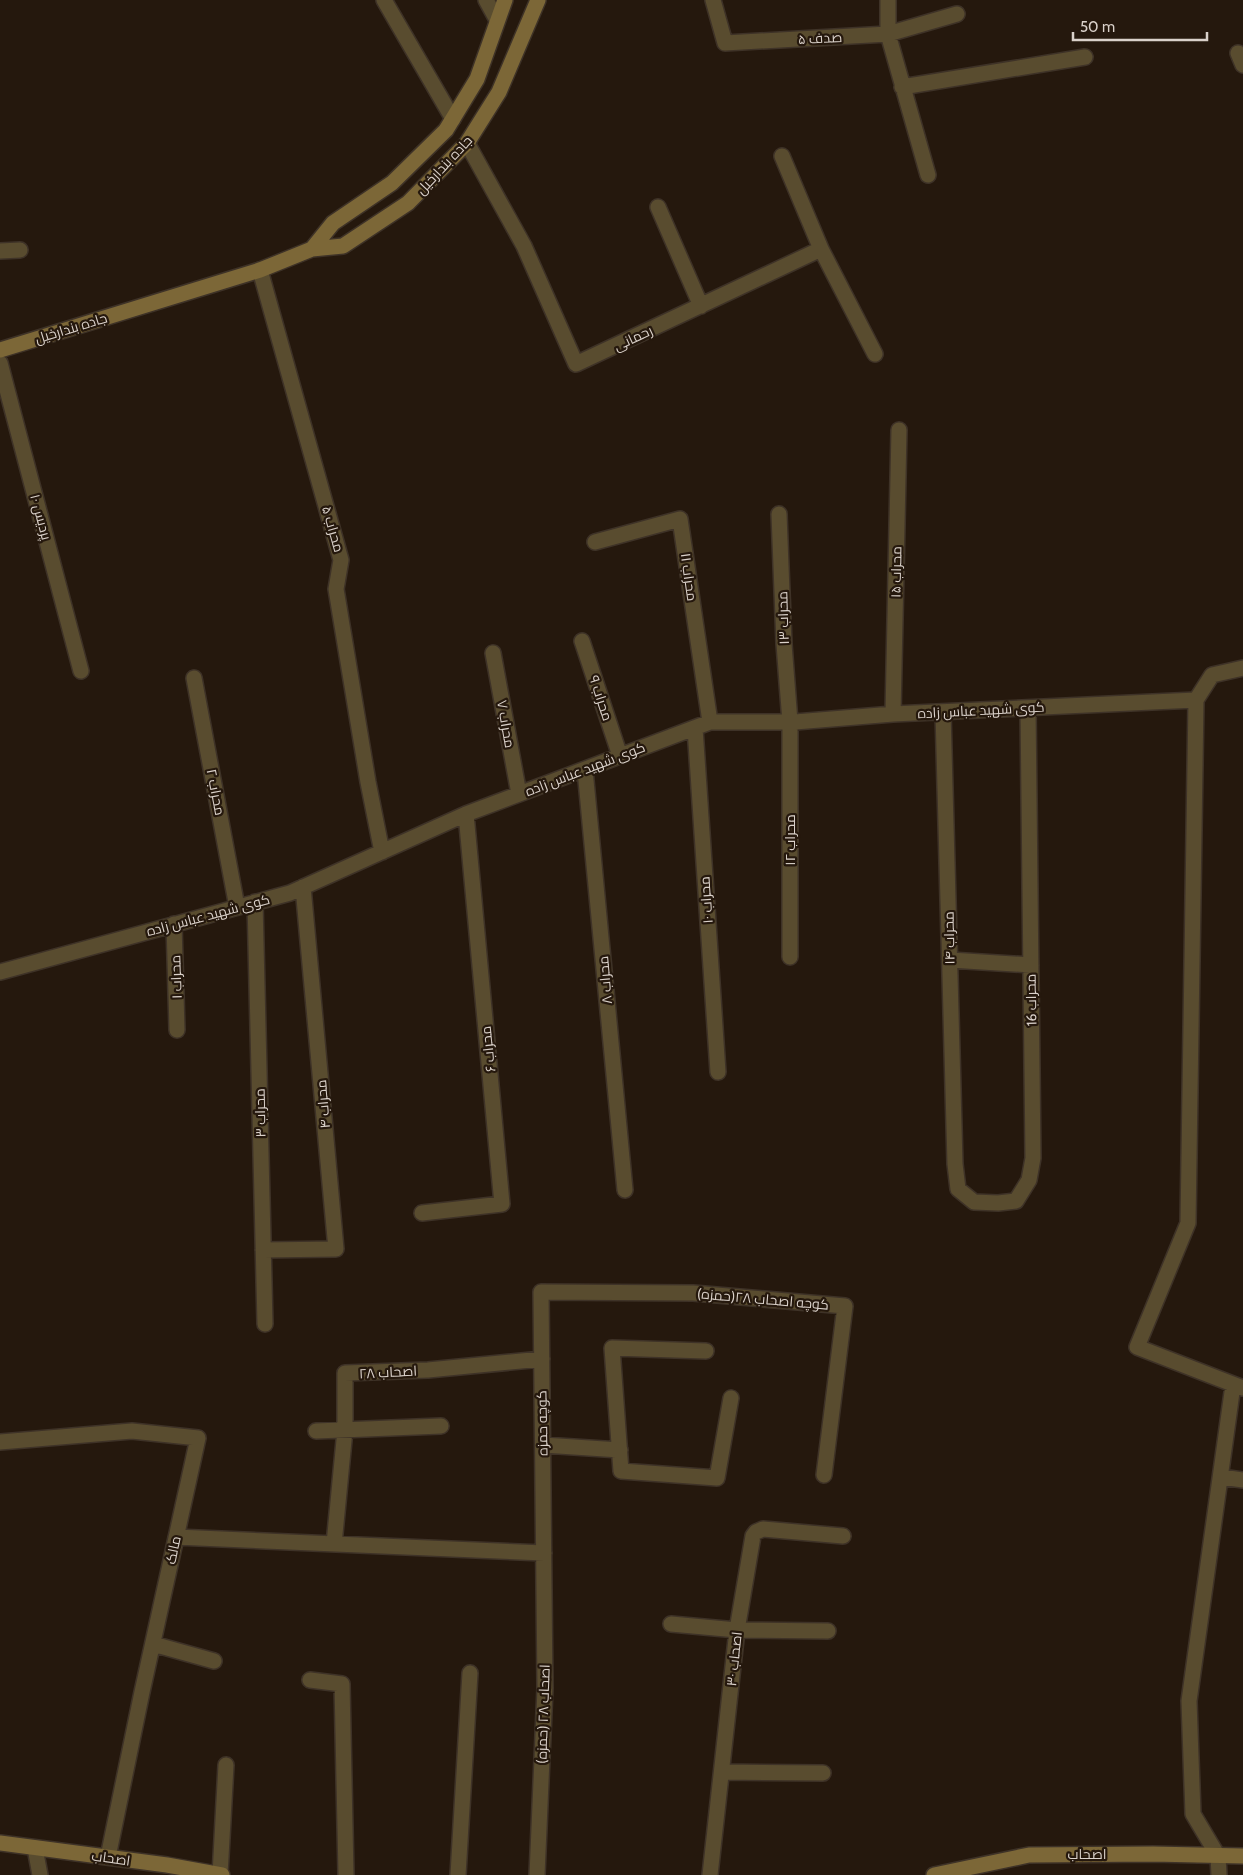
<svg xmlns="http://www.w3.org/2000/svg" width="1243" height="1875" viewBox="0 0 1243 1875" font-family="Cabin,Cairo,sans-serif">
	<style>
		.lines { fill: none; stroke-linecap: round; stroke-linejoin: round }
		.street-casing { stroke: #3e3227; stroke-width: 18 }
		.secondary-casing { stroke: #3e3227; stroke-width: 18 }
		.street { stroke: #594c2f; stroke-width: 15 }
		.secondary { stroke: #7c6737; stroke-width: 15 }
		.labels { text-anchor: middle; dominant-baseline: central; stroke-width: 4.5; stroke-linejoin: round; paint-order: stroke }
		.street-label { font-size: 14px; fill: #dad1ca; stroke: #25180d }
	</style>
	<rect width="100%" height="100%" fill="#25180d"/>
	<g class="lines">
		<defs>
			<path id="street" d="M 384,0 L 453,119
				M 486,0 L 497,20
				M 713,0 L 725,43 L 888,34 L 957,14
				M 888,0 L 888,34 L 928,175
				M 1238,53 L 1243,65
				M 902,87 L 1085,57
				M 467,143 L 524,246 L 576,364 L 821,249 L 782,156
				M 658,207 L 701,306
				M 821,249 L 875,354
				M 0,251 L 20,250
				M 260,270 L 341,560 L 336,589 L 368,782 L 382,852
				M 0,363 L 81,671
				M 779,514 L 784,644 L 790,722 L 790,957
				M 595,542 L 680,519 L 710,722
				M 582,641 L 620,756
				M 493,653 L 519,794
				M 1243,668 L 1212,675 L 1196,700 L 1188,1223 L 1137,1347 L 1243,1388
				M 194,678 L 237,907
				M 943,712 L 955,1164 L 958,1189 L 974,1202 L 998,1203 L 1016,1201 L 1029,1180 L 1033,1158 L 1028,708
				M 893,714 L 899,430
				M 695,728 L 718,1072
				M 585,770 L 625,1190
				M 255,902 L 265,1324
				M 174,924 L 177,1030
				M 950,960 L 1031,965
				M 0,972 L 290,893 L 466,814 L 710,722 L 795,722 L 893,714 L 1196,700
				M 422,1213 L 502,1204 L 466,814
				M 263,1250 L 336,1249 L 303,887
				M 706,1351 L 612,1348 L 621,1471 L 717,1478 L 731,1398
				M 316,1431 L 441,1426
				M 0,1442 L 132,1431 L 198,1438 L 142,1692 L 108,1857
				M 543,1445 L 620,1450
				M 1222,1477 L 1243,1480
				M 176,1537 L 544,1553
				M 334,1544 L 345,1430 L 345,1373 L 428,1370 L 542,1359
				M 671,1624 L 737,1630 L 828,1631
				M 153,1644 L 214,1661
				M 310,1680 L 342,1684 L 346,1875
				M 722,1772 L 823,1773
				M 35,1848 L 40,1875
				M 220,1875 L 226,1765
				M 458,1875 L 470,1673
				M 537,1875 L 545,1688 L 541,1292 L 693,1293 L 845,1306 L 824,1475
				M 710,1875 L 737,1630 L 753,1536 L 756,1532 L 763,1529 L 843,1536
				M 1219,1875 L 1218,1856 L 1193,1814 L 1189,1701 L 1233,1385"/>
			<path id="secondary" d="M 312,249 L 333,223 L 392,183 L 446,130 L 477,79 L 505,0
				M 0,350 L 260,270 L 312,249 L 343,246 L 408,203 L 467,143 L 499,92 L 538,0
				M 0,1843 L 167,1865 L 222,1875
				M 934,1875 L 1029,1855 L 1153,1854 L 1243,1856"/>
		</defs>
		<!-- street casing -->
		<use href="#street" class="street-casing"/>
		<!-- secondary casing -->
		<use href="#secondary" class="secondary-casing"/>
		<!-- street -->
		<use href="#street" class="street"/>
		<!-- secondary -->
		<use href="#secondary" class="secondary"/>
	</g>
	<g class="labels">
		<!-- street labels -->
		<g class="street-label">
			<text transform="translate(820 38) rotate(-3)">صدف ۵</text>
			<text transform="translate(444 165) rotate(-47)">جاده بندارخیل</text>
			<text transform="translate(71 328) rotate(-17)">جاده بندارخیل</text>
			<text transform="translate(633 338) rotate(-25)">رحمانی</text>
			<text transform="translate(41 517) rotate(75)">پردیس ۱۰</text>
			<text transform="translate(333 529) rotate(74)">محراب ۵</text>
			<text transform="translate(896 572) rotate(-89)">محراب ۱۵</text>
			<text transform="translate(689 577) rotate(82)">محراب ۱۱</text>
			<text transform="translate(783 618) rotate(-92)">محراب ۱۳</text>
			<text transform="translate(601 698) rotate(72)">محراب ۹</text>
			<text transform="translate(981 710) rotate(-3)">کوی شهید عباس زاده</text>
			<text transform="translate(506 724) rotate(80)">محراب ۷</text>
			<text transform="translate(585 769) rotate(-21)">کوی شهید عباس زاده</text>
			<text transform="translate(216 792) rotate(79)">محراب ۲</text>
			<text transform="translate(790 840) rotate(-90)">محراب ۱۲</text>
			<text transform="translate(706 900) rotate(-94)">محراب ۱۰</text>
			<text transform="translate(208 915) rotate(-15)">کوی شهید عباس زاده</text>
			<text transform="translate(949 938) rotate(-91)">محراب ۱۴</text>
			<text transform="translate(176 977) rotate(-92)">محراب ۱</text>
			<text transform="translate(605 980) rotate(-95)">محراب ۸</text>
			<text transform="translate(1031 1000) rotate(-91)">محراب 16</text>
			<text transform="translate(488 1049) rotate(-96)">محراب ۶</text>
			<text transform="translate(323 1104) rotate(-95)">محراب ۴</text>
			<text transform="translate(260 1113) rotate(-91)">محراب ۳</text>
			<text transform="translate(763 1299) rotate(5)">کوچه اصحاب ۲۸(حمزه)</text>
			<text transform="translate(388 1372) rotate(-3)">اصحاب ۲۸</text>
			<text transform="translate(542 1423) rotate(-91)">کوچه حمزه</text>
			<text transform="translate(173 1550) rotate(-78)">مالک</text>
			<text transform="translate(734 1659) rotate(-84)">اصحاب ۳۰</text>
			<text transform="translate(543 1714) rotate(-88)">اصحاب ۲۸ (حمزه)</text>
			<text x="1087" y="1854">اصحاب</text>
			<text transform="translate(111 1858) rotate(8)">اصحاب</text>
		</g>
	</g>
	<!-- scale -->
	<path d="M1073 32v8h134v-8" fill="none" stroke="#dad1ca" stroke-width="2.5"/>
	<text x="1080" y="32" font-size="15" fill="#dad1ca" stroke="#25180d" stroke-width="4" paint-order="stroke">50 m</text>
</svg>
